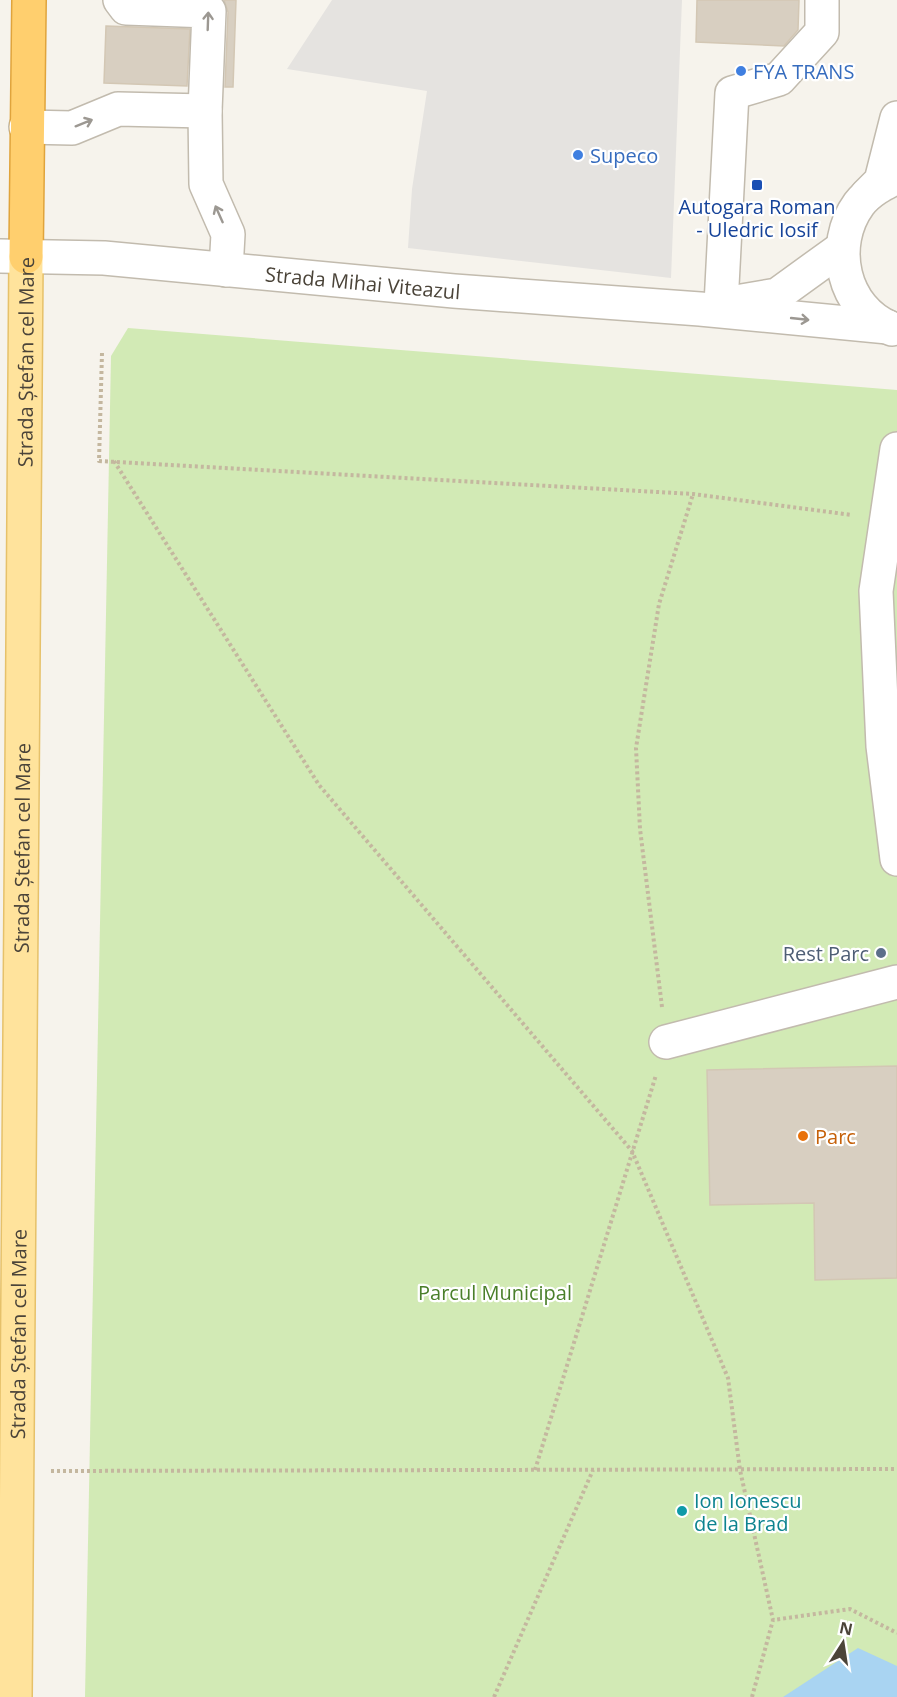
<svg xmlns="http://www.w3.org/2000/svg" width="897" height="1697" viewBox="0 0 897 1697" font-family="'Open Sans',sans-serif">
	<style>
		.green { fill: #d2eab5 }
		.parking { fill: #e5e3e0 }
		.water { fill: #a9d4f2 }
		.building { fill: #d8cfc1; stroke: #d3c7b4; stroke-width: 1.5 }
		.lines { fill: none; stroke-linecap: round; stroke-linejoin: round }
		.minor-casing { stroke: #c2bbae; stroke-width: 36 }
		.major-casing { stroke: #e6c16a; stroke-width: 36 }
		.highway-casing { stroke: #e0a43c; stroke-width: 36 }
		.path { stroke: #c4b79f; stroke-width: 4; stroke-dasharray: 3 3; stroke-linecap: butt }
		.minor { stroke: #fff; stroke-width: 33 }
		.major { stroke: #ffe39c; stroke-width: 33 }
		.highway { stroke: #ffcf6e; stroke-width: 33 }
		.oneway { stroke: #9c9892 }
		.shop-dot { fill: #3f7fe0; stroke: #fff; stroke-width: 2 }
		.transit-dot { fill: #1a4fb4; stroke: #fff; stroke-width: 2 }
		.service-dot { fill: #5c6f8a; stroke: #fff; stroke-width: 2 }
		.food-dot { fill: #e8710a; stroke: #fff; stroke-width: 2 }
		.culture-dot { fill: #0f9aa8; stroke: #fff; stroke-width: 2 }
		.labels { text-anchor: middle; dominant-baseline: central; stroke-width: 4.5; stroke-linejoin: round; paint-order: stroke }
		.shop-label { font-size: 20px; fill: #366cbe; stroke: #fff; text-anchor: start }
		.transit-label { font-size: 20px; fill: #164399; stroke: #fff }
		.street-label { font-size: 20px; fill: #4b4439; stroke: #fff }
		.service-label { font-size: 20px; fill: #4e5e75; stroke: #fff; text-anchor: end }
		.food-label { font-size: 20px; fill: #c56008; stroke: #fff; text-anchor: start }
		.park-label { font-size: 20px; fill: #4a7f2a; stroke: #fff }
		.culture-label { font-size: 20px; fill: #0d838f; stroke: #fff; text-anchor: start }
	</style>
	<rect width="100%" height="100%" fill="#f6f3ec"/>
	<!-- green -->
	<path class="green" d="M 128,328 L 897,390 L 897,1697 L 85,1697 L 111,356 Z"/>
	<!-- parking -->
	<path class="parking" d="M 332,0 L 682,0 L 671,278 L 408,248 L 412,189 L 427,91 L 287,69 Z"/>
	<!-- water -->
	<path class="water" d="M 858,1648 L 897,1666 L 897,1697 L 783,1697 Z"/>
	<!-- building -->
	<path class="building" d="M 224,0 L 236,0 L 233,87 L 225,87 L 228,12 Z
		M 697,0 L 799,0 L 798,30 L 784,46 L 696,42 Z
		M 106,26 L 190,29 L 187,86 L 104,83 Z
		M 897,1066 L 897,1278 L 815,1280 L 814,1203 L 710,1205 L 707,1070 Z"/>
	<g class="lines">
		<defs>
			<g id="minor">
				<path d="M 120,0 L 126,8 L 209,11 L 205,111 L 206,184 L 228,234 L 226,270"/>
				<path d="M 26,127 L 72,128 L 118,109 L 205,111"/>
				<path d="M 867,195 L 881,181 L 897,118"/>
				<path id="s1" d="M 0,256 L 104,258 L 454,291 L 700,309 L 888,327"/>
				<path d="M 736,302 L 777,295 L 842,248"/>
				<path d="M 721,305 L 732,93 L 779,79 L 822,32 L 822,0"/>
				<path d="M 892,329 C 842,309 829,245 859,204 C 869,191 883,184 897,177"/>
				<path d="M 897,449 L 876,591 L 883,746 L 897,859"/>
				<path d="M 666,1042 L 897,982"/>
			</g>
			<g id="major">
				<path id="s2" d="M 15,1697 L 26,257"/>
			</g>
			<path id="highway" d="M 26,257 L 29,0"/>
		</defs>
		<!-- minor casing -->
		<use href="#minor" class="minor-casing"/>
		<!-- major casing -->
		<use href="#major" class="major-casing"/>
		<!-- highway casing -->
		<use href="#highway" class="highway-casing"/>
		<!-- path -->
		<path class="path" d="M 102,353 L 99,461 L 693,494 L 852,515
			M 114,461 L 319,785 L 632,1151 L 728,1378 L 740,1470 L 773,1620
			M 662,1007 L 640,829 L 636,748 L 659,604 L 693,494
			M 535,1470 L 656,1075
			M 51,1471 L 897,1469
			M 494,1697 L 593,1470
			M 752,1697 L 773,1620 L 850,1609 L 897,1633"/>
		<!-- minor -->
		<use href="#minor" class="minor"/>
		<!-- major -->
		<use href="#major" class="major"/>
		<!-- highway -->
		<use href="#highway" class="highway"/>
	</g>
	<!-- one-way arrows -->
	<defs><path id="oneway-shaft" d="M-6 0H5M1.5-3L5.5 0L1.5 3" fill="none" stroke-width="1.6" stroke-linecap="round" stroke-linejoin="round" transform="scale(1.5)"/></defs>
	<g class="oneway">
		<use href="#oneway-shaft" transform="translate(208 21) rotate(-88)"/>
		<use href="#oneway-shaft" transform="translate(84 123) rotate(-22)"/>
		<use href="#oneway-shaft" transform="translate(219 214) rotate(-114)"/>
		<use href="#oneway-shaft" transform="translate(800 319) rotate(6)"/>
	</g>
	<!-- markers -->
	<g class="shop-dot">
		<circle cx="741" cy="71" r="6"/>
		<circle cx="578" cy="155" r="6"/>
	</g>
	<rect class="transit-dot" x="751" y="179" width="12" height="12" rx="3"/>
	<circle class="service-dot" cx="881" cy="953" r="6"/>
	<circle class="food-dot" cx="803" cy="1136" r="6"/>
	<circle class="culture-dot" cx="682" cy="1511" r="6"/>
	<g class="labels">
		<!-- shop labels -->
		<g class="shop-label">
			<text x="753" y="71">FYA TRANS</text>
			<text x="590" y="155">Supeco</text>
		</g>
		<!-- transit labels -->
		<g class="transit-label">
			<text x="757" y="206">Autogara Roman<tspan x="757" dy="23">- Uledric Iosif</tspan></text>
		</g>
		<!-- street labels -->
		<g class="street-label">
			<text stroke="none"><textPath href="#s1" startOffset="364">Strada Mihai Viteazul</textPath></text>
			<text stroke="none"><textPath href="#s2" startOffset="1335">Strada Ștefan cel Mare</textPath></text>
			<text stroke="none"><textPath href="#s2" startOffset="849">Strada Ștefan cel Mare</textPath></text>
			<text stroke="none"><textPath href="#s2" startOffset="363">Strada Ștefan cel Mare</textPath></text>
		</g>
		<!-- service labels -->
		<g class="service-label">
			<text x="869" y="953">Rest Parc</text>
		</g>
		<!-- food labels -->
		<g class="food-label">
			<text x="815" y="1136">Parc</text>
		</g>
		<!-- park labels -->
		<g class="park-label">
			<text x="495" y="1292">Parcul Municipal</text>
		</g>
		<!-- culture labels -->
		<g class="culture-label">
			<text x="694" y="1500">Ion Ionescu<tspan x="694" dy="23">de la Brad</tspan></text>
		</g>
	</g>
	<!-- north arrow -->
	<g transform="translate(843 1643) rotate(12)" stroke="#ffffff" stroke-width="4.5" paint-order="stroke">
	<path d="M0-4.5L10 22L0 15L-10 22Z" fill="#4b4439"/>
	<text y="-9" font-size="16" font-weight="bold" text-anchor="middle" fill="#4b4439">N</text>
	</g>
</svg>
